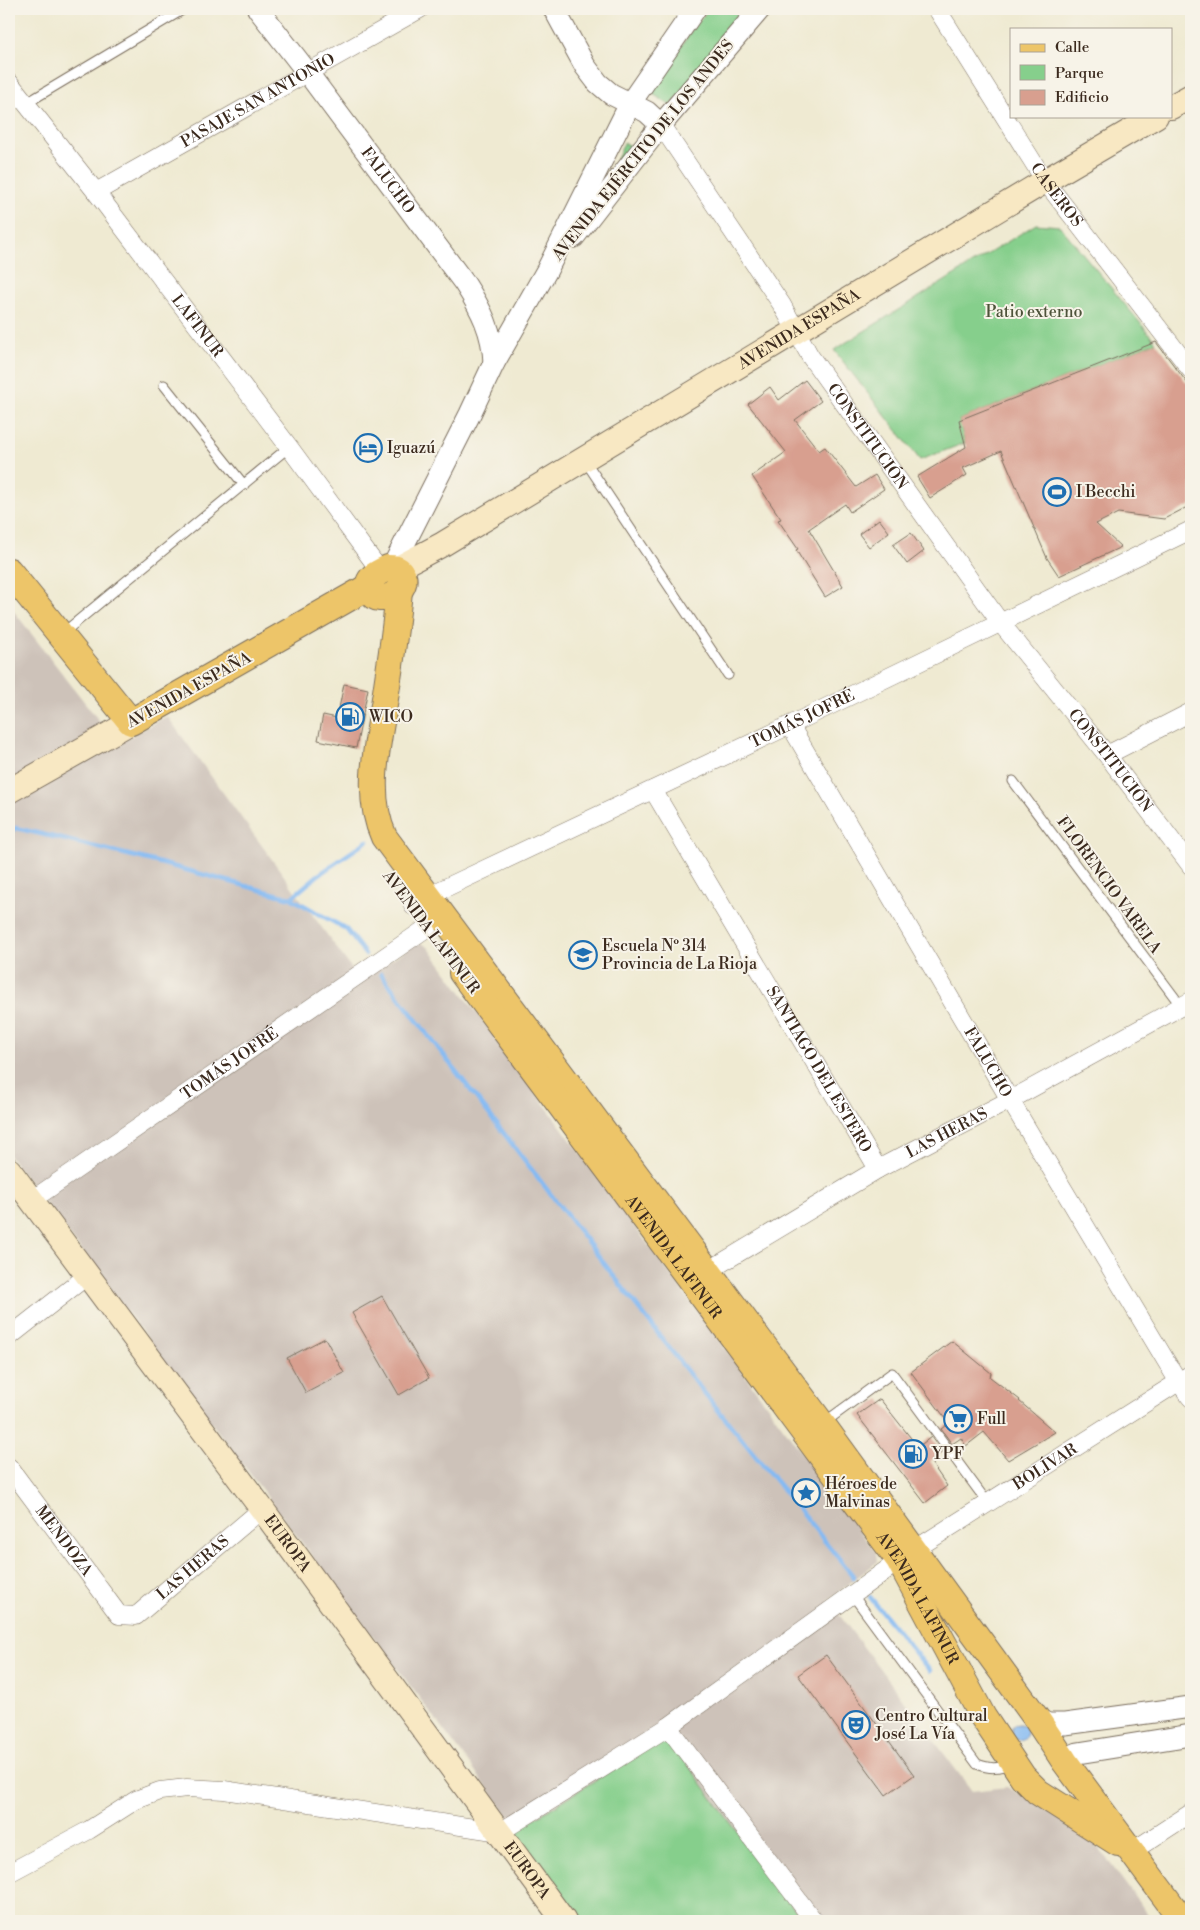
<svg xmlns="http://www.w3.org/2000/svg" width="1200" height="1930" viewBox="0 0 1200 1930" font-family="'Libre Bodoni',serif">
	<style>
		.industrial { fill: #cdc2b9 }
		.green { fill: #86cf8c; stroke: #607c55 }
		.water { fill: #84baf3; stroke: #607288 }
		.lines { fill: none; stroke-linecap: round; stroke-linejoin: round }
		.stream { stroke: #84baf3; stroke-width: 4.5 }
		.building { fill: #d89f8f }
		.service-casing { stroke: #7a6d5d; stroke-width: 11 }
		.minor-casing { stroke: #7a6d5d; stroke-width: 19 }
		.tertiary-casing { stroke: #7a6d5d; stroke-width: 23 }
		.secondary-casing { stroke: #7a6d5d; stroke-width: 26 }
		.primary-casing { stroke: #7a6d5d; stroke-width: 28 }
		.service { stroke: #fff; stroke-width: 9 }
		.minor { stroke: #fff; stroke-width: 18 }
		.tertiary { stroke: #fff; stroke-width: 21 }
		.secondary { stroke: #f8e8c3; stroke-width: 24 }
		.primary { stroke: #edc569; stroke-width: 26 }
		.labels { text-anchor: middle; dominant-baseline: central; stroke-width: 4; stroke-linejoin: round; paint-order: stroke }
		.street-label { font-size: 16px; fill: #3b2a1e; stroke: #f7f3e8 }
		.park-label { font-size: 16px; fill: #4e533a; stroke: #f7f3e8 }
		.poi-label { font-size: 16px; fill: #3b2a1e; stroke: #f7f3e8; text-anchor: start }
	</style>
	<rect width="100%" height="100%" fill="#f7f3e8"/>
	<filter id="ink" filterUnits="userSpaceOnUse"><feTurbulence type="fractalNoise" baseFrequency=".02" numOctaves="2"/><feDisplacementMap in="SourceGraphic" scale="10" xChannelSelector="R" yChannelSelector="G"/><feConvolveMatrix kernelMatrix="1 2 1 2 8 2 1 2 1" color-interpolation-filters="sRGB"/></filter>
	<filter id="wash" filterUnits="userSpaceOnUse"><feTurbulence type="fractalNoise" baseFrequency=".0096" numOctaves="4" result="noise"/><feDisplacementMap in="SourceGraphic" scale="20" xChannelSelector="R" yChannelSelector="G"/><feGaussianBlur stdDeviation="1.12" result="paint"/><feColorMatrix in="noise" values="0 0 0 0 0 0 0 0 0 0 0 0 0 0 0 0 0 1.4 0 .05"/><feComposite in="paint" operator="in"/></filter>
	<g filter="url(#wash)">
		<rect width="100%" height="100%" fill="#efead2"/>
		<!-- industrial -->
		<path class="industrial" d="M 9,605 L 117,744 L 167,716 L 360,980 L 419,942 L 428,947 L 876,1553 L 877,1562 L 828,1600 L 972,1791 L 1007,1787 L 1086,1831 L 1153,1921 L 588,1921 L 9,1155 Z"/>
		<!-- green -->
		<path class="green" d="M 709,9 L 751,9 L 671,106 L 650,92 L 694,27 Z
			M 624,143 L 633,147 L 613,168 Z
			M 1036,224 L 1060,226 L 1156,342 L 959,420 L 965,443 L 920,460 L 834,350 Z
			M 657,1741 L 674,1746 L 803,1921 L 574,1921 L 515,1844 L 520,1828 Z"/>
		<!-- water -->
		<path class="water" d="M1011 1732a8 8 0 1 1 16 0a8 8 0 1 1-16 0Z"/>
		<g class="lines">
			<!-- stream -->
			<path class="stream" d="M 9,832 L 16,828 L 141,858 L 291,898 L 346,929 L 365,954
				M 291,898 L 317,876 L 367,841
				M 381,974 L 697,1384 L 854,1577
				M 870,1597 L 930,1671"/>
		</g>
		<g id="blocks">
			<!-- building -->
			<path class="building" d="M 1156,342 L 1191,388 L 1191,505 L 1164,519 L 1118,513 L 1096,524 L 1121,547 L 1059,576 L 1047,558 L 1001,451 L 963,468 L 967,475 L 930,498 L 917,477 L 966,447 L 959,420 Z
				M 805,380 L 821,401 L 795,420 L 819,451 L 825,447 L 856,487 L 875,475 L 884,489 L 850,512 L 845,504 L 809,529 L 843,586 L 825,597 L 796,550 L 798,549 L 778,520 L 781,519 L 752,476 L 786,452 L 748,404 L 770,387 L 779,400 Z
				M 879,519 L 889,532 L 869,547 L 859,534 Z
				M 911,533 L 924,551 L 907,564 L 893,545 Z
				M 344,684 L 368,689 L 356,748 L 318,740 L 323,715 L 337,718 Z
				M 382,1296 L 429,1378 L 399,1395 L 352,1313 Z
				M 325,1338 L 344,1373 L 306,1393 L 287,1358 Z
				M 952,1341 L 991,1373 L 990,1377 L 1020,1400 L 1019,1401 L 1055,1432 L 1008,1460 L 984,1432 L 966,1446 L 961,1438 L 952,1444 L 941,1429 L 949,1423 L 911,1372 Z
				M 880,1399 L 918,1447 L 931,1437 L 942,1452 L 930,1461 L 947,1486 L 925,1503 L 857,1415 Z
				M 826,1655 L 914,1775 L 886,1795 L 798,1675 Z"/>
		</g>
	</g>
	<g filter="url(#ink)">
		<use href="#blocks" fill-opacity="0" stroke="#7a6d5d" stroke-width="1"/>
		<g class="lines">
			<defs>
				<path id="service" d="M 386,9 L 396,22
					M 25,104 L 184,9
					M 164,385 L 244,485
					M 584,459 L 728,675
					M 63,633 L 289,447
					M 1013,781 L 1181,1006
					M 825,1422 L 892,1373 L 987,1502
					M 852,1594 L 977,1764 C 990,1769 998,1769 1011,1763"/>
				<g id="minor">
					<path id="s1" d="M 937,9 L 1045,181 L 1191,370"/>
					<path id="s2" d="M 9,82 L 96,192 L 289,447 L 381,572"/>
					<path id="s3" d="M 661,125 L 782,305 L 810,356 L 1000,622 L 1107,755 L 1191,866"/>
					<path id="s4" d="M 96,192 L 420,9"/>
					<path id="s5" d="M 790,725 L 1010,1100 L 1178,1381 L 1191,1398"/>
					<path d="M 1107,755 L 1191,712"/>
					<path id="s6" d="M 653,790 L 878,1169"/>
					<path id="s7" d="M 413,906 L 428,896 L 790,725 L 1191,530"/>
					<path id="s8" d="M 32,1200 L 428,927"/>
					<path id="s9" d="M 708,1271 L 878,1169 L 1010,1100 L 1191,1001"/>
					<path d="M 9,1337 L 88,1275"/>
					<path id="s10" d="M 9,1467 L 119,1615 L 136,1616 L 262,1509"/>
					<path d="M 668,1727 L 814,1921"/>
					<path d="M 1131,1852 L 1191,1813"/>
					<path id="s11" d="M 9,1873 L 89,1830 L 136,1800 L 160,1791 L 187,1788 L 224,1790 L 500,1832 L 668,1727 L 914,1550 L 1191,1374"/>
				</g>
				<g id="tertiary">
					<path id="s12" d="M 258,9 L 307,72 L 465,284 C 481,309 493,332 494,363"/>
					<path d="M 554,9 L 585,66 L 598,83 L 611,94 L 647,112 L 661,125"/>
					<path d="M 574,237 L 661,125 L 760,9"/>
					<path d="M 392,568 L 470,414 L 494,363 L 547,270 L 631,102 L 695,9"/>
					<path d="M 1036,1718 L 1048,1724 L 1065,1724 L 1191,1707"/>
					<path d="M 1065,1762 L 1071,1756 L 1078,1753 L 1191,1735"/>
				</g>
				<g id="secondary">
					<path d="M 1171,107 L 1191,96"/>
					<path id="s13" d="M 396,569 L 443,544 L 1045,181 L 1156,116"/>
					<path d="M 9,791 L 131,722"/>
					<path id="s14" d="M 9,1170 L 262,1509 L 564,1921"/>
				</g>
				<g id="primary">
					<path d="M 388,568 C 393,568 398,568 401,573 C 413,589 379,609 369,591 C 366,578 377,573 388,568 Z"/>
					<path d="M 9,571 L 131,722 L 368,587"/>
					<path d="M 399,590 C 396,629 390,667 384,705 C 377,748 365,795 384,837 L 822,1424 L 1036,1718 L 1065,1762 L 1183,1921"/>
					<path id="s15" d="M 462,973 L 899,1560 L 983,1717 L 1023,1777 L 1038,1792 L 1118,1843"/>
				</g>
			</defs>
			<!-- service casing -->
			<use href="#service" class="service-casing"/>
			<!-- minor casing -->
			<use href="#minor" class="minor-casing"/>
			<!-- tertiary casing -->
			<use href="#tertiary" class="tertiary-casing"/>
			<!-- secondary casing -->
			<use href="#secondary" class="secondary-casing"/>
			<!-- primary casing -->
			<use href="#primary" class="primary-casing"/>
			<!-- service -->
			<use href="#service" class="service"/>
			<!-- minor -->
			<use href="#minor" class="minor"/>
			<!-- tertiary -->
			<use href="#tertiary" class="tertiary"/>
			<!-- secondary -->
			<use href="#secondary" class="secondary"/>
			<!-- primary -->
			<use href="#primary" class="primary"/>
		</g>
	</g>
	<!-- icons -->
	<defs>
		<symbol id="hotel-ring" viewBox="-11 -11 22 22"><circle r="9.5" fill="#f7f3e8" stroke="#1f6fb2" stroke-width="1.5"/><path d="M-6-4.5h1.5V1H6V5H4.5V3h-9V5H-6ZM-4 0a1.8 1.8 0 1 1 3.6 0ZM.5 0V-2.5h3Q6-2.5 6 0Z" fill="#1f6fb2"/></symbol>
		<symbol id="stadium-ring" viewBox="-11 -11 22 22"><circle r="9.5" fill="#f7f3e8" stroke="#1f6fb2" stroke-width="1.5"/><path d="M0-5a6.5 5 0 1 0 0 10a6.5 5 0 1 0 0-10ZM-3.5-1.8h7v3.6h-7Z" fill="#1f6fb2"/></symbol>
		<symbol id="fuel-ring" viewBox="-11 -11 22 22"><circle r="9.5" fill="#f7f3e8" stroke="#1f6fb2" stroke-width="1.5"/><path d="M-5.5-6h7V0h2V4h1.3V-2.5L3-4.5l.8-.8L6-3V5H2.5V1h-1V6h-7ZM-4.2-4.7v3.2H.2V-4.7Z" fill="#1f6fb2"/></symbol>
		<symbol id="school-ring" viewBox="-11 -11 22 22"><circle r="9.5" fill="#f7f3e8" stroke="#1f6fb2" stroke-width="1.5"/><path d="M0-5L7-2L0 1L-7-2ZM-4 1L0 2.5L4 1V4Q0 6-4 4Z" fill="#1f6fb2"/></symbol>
		<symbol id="supermarket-ring" viewBox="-11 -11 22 22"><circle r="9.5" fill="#f7f3e8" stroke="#1f6fb2" stroke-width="1.5"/><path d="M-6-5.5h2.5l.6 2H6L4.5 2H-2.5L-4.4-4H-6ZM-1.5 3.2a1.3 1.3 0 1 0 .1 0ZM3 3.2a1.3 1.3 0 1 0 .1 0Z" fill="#1f6fb2"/></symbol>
		<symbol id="sight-ring" viewBox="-11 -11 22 22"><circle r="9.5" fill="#f7f3e8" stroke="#1f6fb2" stroke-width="1.5"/><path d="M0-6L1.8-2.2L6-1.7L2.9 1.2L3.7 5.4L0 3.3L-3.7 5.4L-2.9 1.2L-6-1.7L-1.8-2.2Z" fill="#1f6fb2"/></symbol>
		<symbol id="theatre-ring" viewBox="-11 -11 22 22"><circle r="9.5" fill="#f7f3e8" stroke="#1f6fb2" stroke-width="1.5"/><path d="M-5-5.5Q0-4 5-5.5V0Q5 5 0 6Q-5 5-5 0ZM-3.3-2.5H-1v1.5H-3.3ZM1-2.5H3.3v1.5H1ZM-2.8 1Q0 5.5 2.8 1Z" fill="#1f6fb2"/></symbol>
	</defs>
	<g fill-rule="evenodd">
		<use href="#hotel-ring" x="352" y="432" width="32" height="32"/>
		<use href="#stadium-ring" x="1041" y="476" width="32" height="32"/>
		<use href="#fuel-ring" x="334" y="701" width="32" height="32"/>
		<use href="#school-ring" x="567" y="939" width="32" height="32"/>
		<use href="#supermarket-ring" x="942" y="1403" width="32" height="32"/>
		<use href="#fuel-ring" x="897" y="1438" width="32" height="32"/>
		<use href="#sight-ring" x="790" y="1477" width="32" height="32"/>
		<use href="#theatre-ring" x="840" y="1709" width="32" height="32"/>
	</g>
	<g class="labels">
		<!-- street labels -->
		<g class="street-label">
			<text stroke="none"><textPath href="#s4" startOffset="186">PASAJE SAN ANTONIO</textPath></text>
			<text transform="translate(643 150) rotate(-51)">AVENIDA EJÉRCITO DE LOS ANDES</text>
			<text stroke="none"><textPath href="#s12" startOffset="215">FALUCHO</textPath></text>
			<text stroke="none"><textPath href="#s1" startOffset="221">CASEROS</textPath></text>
			<text stroke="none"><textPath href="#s2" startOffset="308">LAFINUR</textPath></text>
			<text stroke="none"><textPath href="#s13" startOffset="469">AVENIDA ESPAÑA</textPath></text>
			<text stroke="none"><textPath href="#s3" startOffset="374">CONSTITUCIÓN</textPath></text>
			<text transform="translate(189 690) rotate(-29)">AVENIDA ESPAÑA</text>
			<text stroke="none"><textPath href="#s7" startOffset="432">TOMÁS JOFRÉ</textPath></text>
			<text stroke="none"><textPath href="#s3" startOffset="779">CONSTITUCIÓN</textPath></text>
			<text transform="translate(1109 885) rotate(54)">FLORENCIO VARELA</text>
			<text transform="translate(431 932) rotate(53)">AVENIDA LAFINUR</text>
			<text stroke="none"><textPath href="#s8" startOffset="240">TOMÁS JOFRÉ</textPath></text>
			<text stroke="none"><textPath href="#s5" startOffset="391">FALUCHO</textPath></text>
			<text stroke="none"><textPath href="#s6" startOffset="325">SANTIAGO DEL ESTERO</textPath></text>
			<text stroke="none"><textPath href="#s9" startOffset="276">LAS HERAS</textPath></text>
			<text stroke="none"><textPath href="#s15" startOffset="354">AVENIDA LAFINUR</textPath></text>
			<text stroke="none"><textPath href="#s11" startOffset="1172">BOLÍVAR</textPath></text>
			<text stroke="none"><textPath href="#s10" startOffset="92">MENDOZA</textPath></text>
			<text stroke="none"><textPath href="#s14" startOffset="466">EUROPA</textPath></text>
			<text stroke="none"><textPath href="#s10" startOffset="276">LAS HERAS</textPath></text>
			<text stroke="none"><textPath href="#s15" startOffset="774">AVENIDA LAFINUR</textPath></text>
			<text stroke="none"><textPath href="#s14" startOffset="871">EUROPA</textPath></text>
		</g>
		<!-- park labels -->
		<g class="park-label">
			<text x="1034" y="312">Patio externo</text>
		</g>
		<!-- poi labels -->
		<g class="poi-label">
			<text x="387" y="448">Iguazú</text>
			<text x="1076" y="492">I Becchi</text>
			<text x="369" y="717">WICO</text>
			<text x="602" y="946">Escuela Nº 314<tspan x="602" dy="18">Provincia de La Rioja</tspan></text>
			<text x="977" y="1419">Full</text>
			<text x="932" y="1454">YPF</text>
			<text x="825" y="1484">Héroes de<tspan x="825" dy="18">Malvinas</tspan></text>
			<text x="875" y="1716">Centro Cultural<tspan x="875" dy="18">José La Vía</tspan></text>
		</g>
	</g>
	<!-- margin -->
	<rect width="1200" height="1930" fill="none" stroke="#f7f3e8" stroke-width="30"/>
	<!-- legend -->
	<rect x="1010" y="28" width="162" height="90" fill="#f7f3e8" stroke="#aca397"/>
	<rect x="1020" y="44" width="25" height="8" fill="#edc569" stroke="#aca397"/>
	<text x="1055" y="52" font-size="15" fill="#3b2a1e">Calle</text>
	<rect x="1020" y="65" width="25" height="15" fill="#86cf8c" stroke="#aca397"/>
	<text x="1055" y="78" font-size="15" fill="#3b2a1e">Parque</text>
	<rect x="1020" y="90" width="25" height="15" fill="#d89f8f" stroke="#aca397"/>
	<text x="1055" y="102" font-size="15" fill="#3b2a1e">Edificio</text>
</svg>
